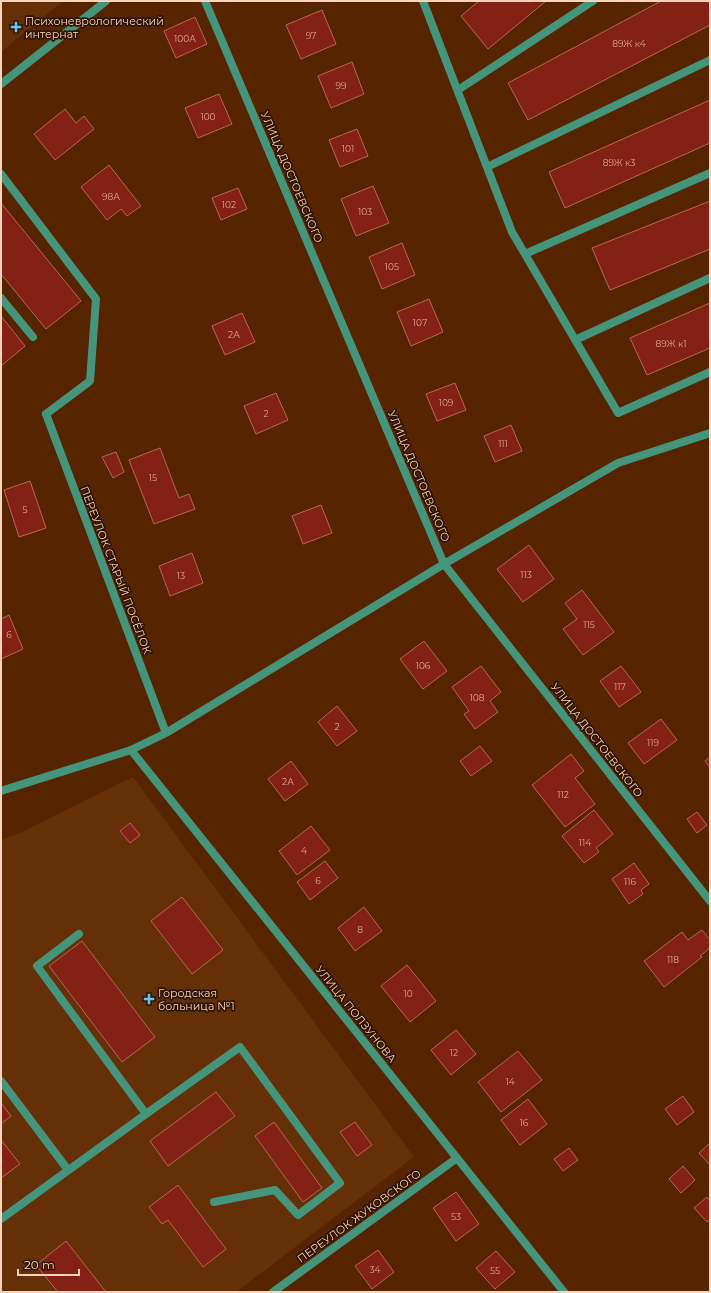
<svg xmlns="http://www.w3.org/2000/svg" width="711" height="1293" viewBox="0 0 711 1293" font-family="Montserrat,sans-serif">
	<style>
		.built { fill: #652f08 }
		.building { fill: #842115; stroke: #b66557 }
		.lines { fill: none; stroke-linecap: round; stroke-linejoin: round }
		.service { stroke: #44957c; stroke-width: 8 }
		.minor { stroke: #44957c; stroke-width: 8 }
		.poi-dot { fill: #67c4f0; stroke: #301403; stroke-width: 1.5 }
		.labels { text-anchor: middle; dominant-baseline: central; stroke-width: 3.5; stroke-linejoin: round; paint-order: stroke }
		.number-label { font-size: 9px; fill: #dca693 }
		.poi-label { font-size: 11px; fill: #fad3bd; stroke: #301403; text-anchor: start }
		.street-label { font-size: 11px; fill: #fad3bd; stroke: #301403 }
	</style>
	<rect width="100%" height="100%" fill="#562500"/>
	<!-- built -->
	<path class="built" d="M 1,1 L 63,1 L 1,52 Z
		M 133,777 L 414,1157 L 236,1292 L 1,1292 L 1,840 L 22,832 Z"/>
	<!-- building -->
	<path class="building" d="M 479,1 L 546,1 L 488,49 L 461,16 Z
		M 661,1 L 710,1 L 710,25 L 528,120 L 508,83 Z
		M 322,10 L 336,44 L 301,59 L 286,25 Z
		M 195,17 L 207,44 L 176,58 L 164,31 Z
		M 352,62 L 364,94 L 331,108 L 318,76 Z
		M 219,94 L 232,124 L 198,138 L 185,108 Z
		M 710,100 L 710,143 L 565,208 L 549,172 Z
		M 65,109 L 76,123 L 84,116 L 94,129 L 55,160 L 34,134 Z
		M 357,129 L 368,156 L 340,167 L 329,140 Z
		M 109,165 L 141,206 L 127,216 L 121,209 L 107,220 L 81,187 Z
		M 373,186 L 389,223 L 356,236 L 341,199 Z
		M 238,188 L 247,209 L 221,220 L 212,198 Z
		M 710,201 L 710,249 L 610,290 L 592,248 Z
		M 1,203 L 81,301 L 46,329 L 1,274 Z
		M 402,243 L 415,275 L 382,289 L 369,257 Z
		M 429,299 L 443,332 L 411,346 L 397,312 Z
		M 710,303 L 710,348 L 647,375 L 630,338 Z
		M 242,313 L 255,342 L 225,355 L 212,326 Z
		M 1,316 L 25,346 L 1,366 Z
		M 455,383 L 466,410 L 437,421 L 426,394 Z
		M 276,393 L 288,420 L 256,434 L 244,406 Z
		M 511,425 L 522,451 L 495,462 L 484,436 Z
		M 160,448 L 179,498 L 189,494 L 195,509 L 154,524 L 129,460 Z
		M 116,452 L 124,472 L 113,478 L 102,457 Z
		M 30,481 L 46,528 L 19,537 L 4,490 Z
		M 321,505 L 332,533 L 303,544 L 292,516 Z
		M 529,545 L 554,579 L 523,602 L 497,569 Z
		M 192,553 L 203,583 L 170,596 L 159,566 Z
		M 582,590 L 614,632 L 583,655 L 563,629 L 577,619 L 565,603 Z
		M 9,615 L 23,649 L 1,659 L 1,619 Z
		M 424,641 L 447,671 L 423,689 L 400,659 Z
		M 481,666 L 501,692 L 490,701 L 498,712 L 475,729 L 464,714 L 469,711 L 452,687 Z
		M 621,666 L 641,692 L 619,707 L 600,681 Z
		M 337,706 L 357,731 L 337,746 L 318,722 Z
		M 661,719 L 677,740 L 644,764 L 628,743 Z
		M 480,746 L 492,761 L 471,776 L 460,761 Z
		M 571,754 L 584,771 L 575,778 L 595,804 L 565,827 L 532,785 Z
		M 710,757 L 710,768 L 705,761 Z
		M 291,761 L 308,784 L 285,801 L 268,779 Z
		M 594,810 L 613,834 L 596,848 L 599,852 L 584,863 L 562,836 Z
		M 697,812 L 707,825 L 697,833 L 687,819 Z
		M 130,823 L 140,835 L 130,843 L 120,831 Z
		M 311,826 L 330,850 L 297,875 L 279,851 Z
		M 325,861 L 338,878 L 310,900 L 297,882 Z
		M 634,863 L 649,884 L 641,890 L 643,894 L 629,904 L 612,879 Z
		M 182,897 L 223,950 L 192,974 L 151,921 Z
		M 364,907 L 382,931 L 355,951 L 338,928 Z
		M 702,930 L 710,940 L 710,948 L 700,956 L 702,957 L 664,987 L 644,961 L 682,932 L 688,940 Z
		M 82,941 L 155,1037 L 122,1062 L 49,966 Z
		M 407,965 L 436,1001 L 410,1022 L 381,986 Z
		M 456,1030 L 476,1054 L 451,1075 L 431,1050 Z
		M 518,1051 L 542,1080 L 501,1112 L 478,1082 Z
		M 216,1092 L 235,1116 L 168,1166 L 150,1141 Z
		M 683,1096 L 694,1112 L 677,1125 L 665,1109 Z
		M 528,1099 L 547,1124 L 520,1145 L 501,1120 Z
		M 1,1103 L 11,1116 L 1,1124 Z
		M 274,1122 L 322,1188 L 303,1202 L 255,1136 Z
		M 355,1122 L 372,1145 L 357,1156 L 340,1132 Z
		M 1,1140 L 20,1164 L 1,1178 Z
		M 710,1143 L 710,1165 L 699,1153 Z
		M 569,1148 L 578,1160 L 563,1171 L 554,1159 Z
		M 683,1166 L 695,1180 L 681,1193 L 669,1179 Z
		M 178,1185 L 226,1249 L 203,1267 L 168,1220 L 162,1224 L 149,1207 Z
		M 456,1192 L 479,1224 L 456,1241 L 433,1208 Z
		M 707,1197 L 710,1201 L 710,1219 L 707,1222 L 694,1208 Z
		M 66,1241 L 106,1292 L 58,1292 L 36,1265 Z
		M 378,1250 L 394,1272 L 372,1289 L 355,1266 Z
		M 496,1251 L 515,1272 L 495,1289 L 476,1268 Z"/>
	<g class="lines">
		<!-- service -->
		<path class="service" d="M 423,1 L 512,232 L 618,413 L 710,372
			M 458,90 L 593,1
			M 487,167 L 710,60
			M 1,174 L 96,299 L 90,381 L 46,414
			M 525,254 L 710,173
			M 1,298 L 33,337
			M 575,340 L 710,278
			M 1,791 L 131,750
			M 1,1081 L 68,1170
			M 146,1114 L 240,1047 L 340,1183 L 298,1215 L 275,1190 L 214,1202
			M 1,1219 L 146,1114 L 37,966 L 79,934"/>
		<!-- minor -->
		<path class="minor" d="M 205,1 L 444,564 L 710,901
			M 1,84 L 106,1
			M 46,414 L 166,733
			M 273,1292 L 457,1158
			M 564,1292 L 131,750 L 166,733 L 444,564 L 618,463 L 710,433"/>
	</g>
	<!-- markers -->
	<g class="poi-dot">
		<path d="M14 21h4v4h4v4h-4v4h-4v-4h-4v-4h4z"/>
		<path d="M147 993h4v4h4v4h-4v4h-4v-4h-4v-4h4z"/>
	</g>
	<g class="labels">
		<!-- number labels -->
		<g class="number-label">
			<text x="311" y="35">97</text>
			<text x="185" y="38">100А</text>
			<text x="629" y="43">89Ж к4</text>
			<text x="341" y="85">99</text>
			<text x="208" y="116">100</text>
			<text x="348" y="148">101</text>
			<text x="619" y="162">89Ж к3</text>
			<text x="111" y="196">98А</text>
			<text x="229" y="204">102</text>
			<text x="365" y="211">103</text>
			<text x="392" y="266">105</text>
			<text x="420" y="322">107</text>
			<text x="234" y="334">2А</text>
			<text x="671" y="343">89Ж к1</text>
			<text x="446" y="402">109</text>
			<text x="266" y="413">2</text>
			<text x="503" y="443">111</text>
			<text x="153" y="477">15</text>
			<text x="25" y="509">5</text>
			<text x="526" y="574">113</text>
			<text x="181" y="575">13</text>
			<text x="589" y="624">115</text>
			<text x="9" y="634">6</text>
			<text x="423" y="665">106</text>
			<text x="620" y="686">117</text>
			<text x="477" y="697">108</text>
			<text x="337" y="726">2</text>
			<text x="653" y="742">119</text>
			<text x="288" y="781">2А</text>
			<text x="563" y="794">112</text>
			<text x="585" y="842">114</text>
			<text x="304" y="850">4</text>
			<text x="318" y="880">6</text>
			<text x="630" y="881">116</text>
			<text x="360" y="929">8</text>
			<text x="673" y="959">118</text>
			<text x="408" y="993">10</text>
			<text x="454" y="1052">12</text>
			<text x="510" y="1081">14</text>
			<text x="524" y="1122">16</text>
			<text x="456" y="1216">53</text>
			<text x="375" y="1269">34</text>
			<text x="495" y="1270">55</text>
		</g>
		<!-- poi labels -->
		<g class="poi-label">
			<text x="25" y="21">Психоневрологический<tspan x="25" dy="13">интернат</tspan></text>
			<text x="158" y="993">Городская<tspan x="158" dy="13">больница №1</tspan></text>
		</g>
		<!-- street labels -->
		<g class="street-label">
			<text transform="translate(292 177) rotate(67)">УЛИЦА ДОСТОЕВСКОГО</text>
			<text transform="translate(419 476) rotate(67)">УЛИЦА ДОСТОЕВСКОГО</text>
			<text transform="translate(116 570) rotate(69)">ПЕРЕУЛОК СТАРЫЙ ПОСЁЛОК</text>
			<text transform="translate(597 740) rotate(52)">УЛИЦА ДОСТОЕВСКОГО</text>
			<text transform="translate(356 1014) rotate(51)">УЛИЦА ПОЛЗУНОВА</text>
			<text transform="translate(359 1216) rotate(-36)">ПЕРЕУЛОК ЖУКОВСКОГО</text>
		</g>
	</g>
	<!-- border -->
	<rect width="711" height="1293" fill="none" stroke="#fad3bd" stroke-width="4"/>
	<!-- scale -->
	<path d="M18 1269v6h61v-6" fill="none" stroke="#fad3bd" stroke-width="2"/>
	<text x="24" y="1269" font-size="12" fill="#fad3bd" stroke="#301403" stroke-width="3" paint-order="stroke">20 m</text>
</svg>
